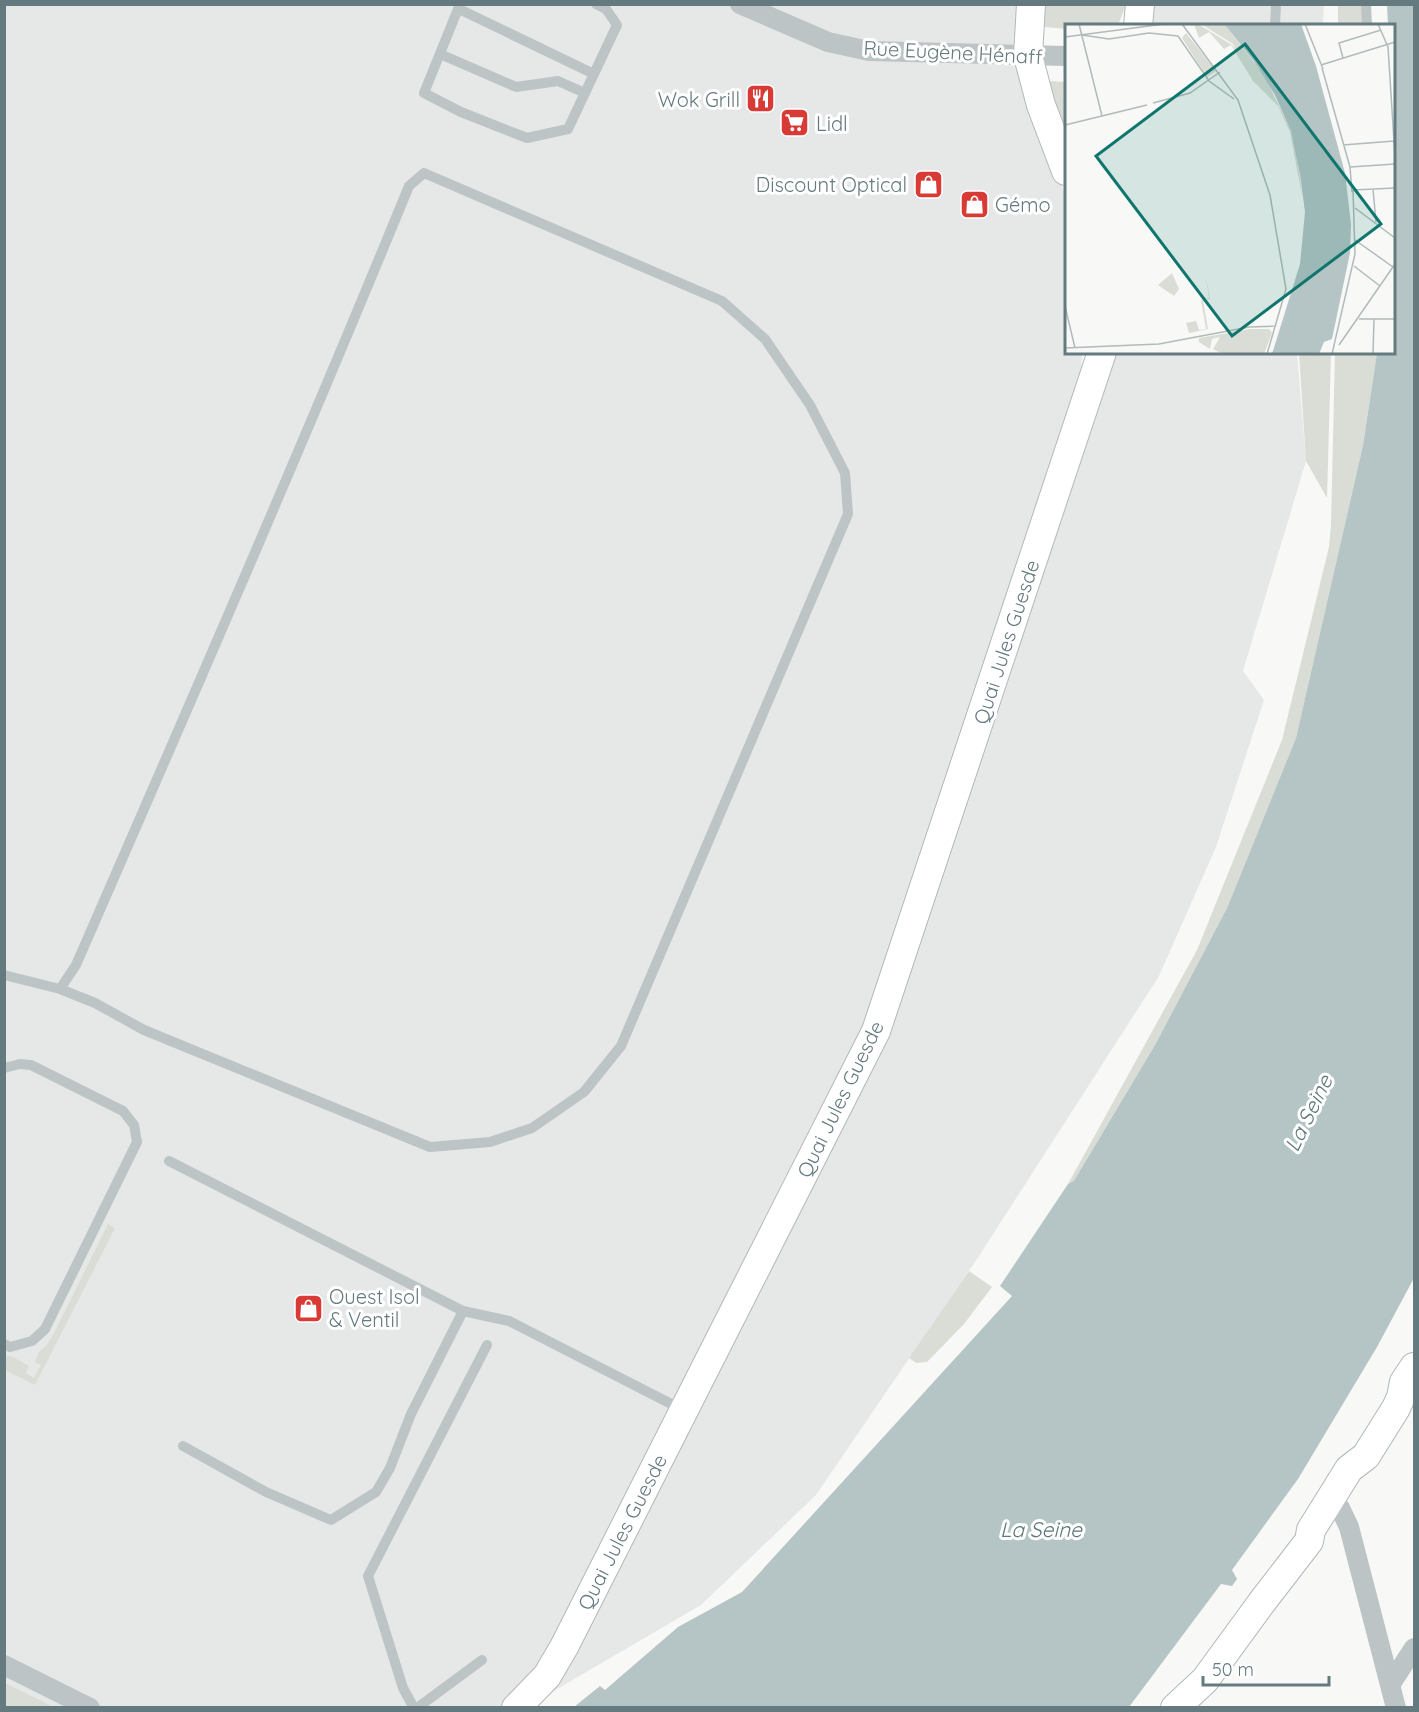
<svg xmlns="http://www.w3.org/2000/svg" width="1419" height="1712" viewBox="0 0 1419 1712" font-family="Quicksand,sans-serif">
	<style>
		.built { fill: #e6e8e7 }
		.green { fill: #daddd5 }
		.water { fill: #b5c5c6 }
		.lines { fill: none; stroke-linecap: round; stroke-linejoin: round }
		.secondary-casing { stroke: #b0b8ba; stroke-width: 30 }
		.service { stroke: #bdc4c5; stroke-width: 10 }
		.minor { stroke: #bdc4c5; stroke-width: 20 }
		.secondary { stroke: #fff; stroke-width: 28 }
		.labels { text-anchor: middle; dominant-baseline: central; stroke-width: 6; stroke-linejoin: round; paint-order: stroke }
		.street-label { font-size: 20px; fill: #657a7f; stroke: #fff }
		.poi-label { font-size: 20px; fill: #657a7f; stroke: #fff; text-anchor: start }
		.water-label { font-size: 21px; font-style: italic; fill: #607879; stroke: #fff }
		.inset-road { fill: none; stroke: #b0bbbb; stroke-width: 1.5 }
		.view { fill: #0f766e; fill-opacity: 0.15; stroke: #0f766e; stroke-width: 3 }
		.inset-edge { fill: none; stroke: #657a7f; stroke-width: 3 }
	</style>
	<rect width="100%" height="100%" fill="#f8f8f6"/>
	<!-- built -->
	<path class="built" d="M 5,5 L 1019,5 L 1027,81 L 1066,198 L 1066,352 L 1082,353 L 1081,371 L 1115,353 L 1297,353 L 1306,461 L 1243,671 L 1264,700 L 1216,847 L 1159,976 L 979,1256 L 816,1495 L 701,1605 L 540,1699 L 529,1707 L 5,1708 Z
		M 1154,5 L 1324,5 L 1323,25 L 1153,26 Z"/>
	<!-- green -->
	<path class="green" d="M 1036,5 L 1126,5 L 1118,25 L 1066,26 L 1066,29 L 1035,26 Z
		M 1338,5 L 1366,5 L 1366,25 L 1338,26 Z
		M 1049,81 L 1066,82 L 1066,139 L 1049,89 Z
		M 1299,353 L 1331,353 L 1327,498 L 1306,461 Z
		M 1335,353 L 1377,353 L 1363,445 L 1296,738 L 1227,908 L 1155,1045 L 1074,1182 L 1068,1184 L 1197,950 L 1282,740 L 1329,547 L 1331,525 Z
		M 108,1224 L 115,1228 L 35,1385 L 5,1370 L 5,1355 L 13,1357 L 29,1366 L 26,1373 L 34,1378 L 41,1365 L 35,1362 L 39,1352 L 47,1345 L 54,1333 Z
		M 969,1271 L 992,1287 L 964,1324 L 927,1362 L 916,1363 L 909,1358 Z
		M 5,1683 L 54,1707 L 5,1707 Z"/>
	<!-- water -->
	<path class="water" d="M 1387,5 L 1414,5 L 1414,1278 L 1377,1347 L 1298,1479 L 1232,1570 L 1237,1579 L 1232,1586 L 1221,1584 L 1129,1707 L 574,1707 L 600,1686 L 605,1690 L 678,1627 L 742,1592 L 1012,1296 L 1000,1286 L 1068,1184 L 1074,1181 L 1155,1045 L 1227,908 L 1296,738 L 1363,445 L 1377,353 L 1394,352 L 1394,179 L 1396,146 L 1394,26 L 1388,25 Z"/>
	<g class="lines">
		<defs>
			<path id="secondary" d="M 1031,4 L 1028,56 L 1041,105 L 1066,171
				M 1138,26 L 1140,4
				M 516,1708 L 547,1676 L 564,1647 L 876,1031 L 1102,352
				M 1175,1708 L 1205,1680 L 1262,1602 L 1309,1541 L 1311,1530 L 1349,1469 L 1366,1456 L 1396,1408 L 1401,1397 L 1404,1382 L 1414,1367"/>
		</defs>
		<!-- secondary casing -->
		<use href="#secondary" class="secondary-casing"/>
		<!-- service -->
		<path class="service" d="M 460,4 L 424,93 L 461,112 L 527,138 L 568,129 L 617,25 L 606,9 L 596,4
			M 1366,4 L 1367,26
			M 459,9 L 594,74
			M 1275,26 L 1276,4
			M 440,54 L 516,87 L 558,81 L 585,93
			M 4,975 L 60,989 L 95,1003 L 144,1030 L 430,1147 L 490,1142 L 532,1128 L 584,1092 L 621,1046 L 848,514 L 845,473 L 810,405 L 765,339 L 722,301 L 424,173 L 409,186 C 302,447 189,706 76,965 L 60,989
			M 4,1068 L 20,1064 L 31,1065 L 123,1111 L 134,1125 L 137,1142 L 45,1329 L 32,1341 L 10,1347 L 4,1344
			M 169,1161 L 463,1311 L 509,1321 L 683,1410
			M 183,1446 L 266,1492 L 331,1520 L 376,1492 L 390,1468 L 411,1414 L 463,1311
			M 414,1708 L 403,1688 L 368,1576 L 487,1345
			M 417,1708 L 482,1660"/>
		<!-- minor -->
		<path class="minor" d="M 740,4 L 828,42 L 869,51 L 1066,56
			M 1330,1500 L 1340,1508 L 1349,1527 L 1396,1708
			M 4,1665 L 90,1708
			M 1390,1685 L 1414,1648"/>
		<!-- secondary -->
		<use href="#secondary" class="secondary"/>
	</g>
	<!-- icons -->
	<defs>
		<symbol id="restaurant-square" viewBox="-11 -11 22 22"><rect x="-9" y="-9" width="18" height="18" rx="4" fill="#d83a36" stroke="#fff"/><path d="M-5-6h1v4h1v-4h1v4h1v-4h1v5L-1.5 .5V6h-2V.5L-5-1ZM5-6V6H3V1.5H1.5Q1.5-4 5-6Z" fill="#fff"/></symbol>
		<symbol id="supermarket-square" viewBox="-11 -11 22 22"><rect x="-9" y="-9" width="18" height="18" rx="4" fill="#d83a36" stroke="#fff"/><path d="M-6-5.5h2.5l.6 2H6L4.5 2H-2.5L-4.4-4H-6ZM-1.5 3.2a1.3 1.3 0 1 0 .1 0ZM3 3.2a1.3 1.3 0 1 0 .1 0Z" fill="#fff"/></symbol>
		<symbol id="shop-square" viewBox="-11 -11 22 22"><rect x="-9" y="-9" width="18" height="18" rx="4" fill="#d83a36" stroke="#fff"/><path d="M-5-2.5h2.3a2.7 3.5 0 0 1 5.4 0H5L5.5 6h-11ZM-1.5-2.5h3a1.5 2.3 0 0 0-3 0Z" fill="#fff"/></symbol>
	</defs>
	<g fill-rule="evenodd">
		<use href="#restaurant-square" x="744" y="82" width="33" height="33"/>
		<use href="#supermarket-square" x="778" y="106" width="33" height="33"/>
		<use href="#shop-square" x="912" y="168" width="33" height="33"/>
		<use href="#shop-square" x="958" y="188" width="33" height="33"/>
		<use href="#shop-square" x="292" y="1292" width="33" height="33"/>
	</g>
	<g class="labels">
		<!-- street labels -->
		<g class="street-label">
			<text transform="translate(953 52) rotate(3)">Rue Eugène Hénaff</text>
			<text transform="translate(1006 642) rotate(-72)">Quai Jules Guesde</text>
			<text transform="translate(840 1099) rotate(-64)">Quai Jules Guesde</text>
			<text transform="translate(622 1532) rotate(-63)">Quai Jules Guesde</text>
		</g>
		<!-- poi labels -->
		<g class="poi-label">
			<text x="740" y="99" text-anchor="end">Wok Grill</text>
			<text x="816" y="123">Lidl</text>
			<text x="907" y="184" text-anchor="end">Discount Optical</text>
			<text x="995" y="204">Gémo</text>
			<text x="329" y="1296">Ouest Isol<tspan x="329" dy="23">&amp; Ventil</tspan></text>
		</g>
		<!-- water labels -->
		<g class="water-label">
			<text transform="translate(1308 1113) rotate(-64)">La Seine</text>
			<text x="1041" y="1529">La Seine</text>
		</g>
	</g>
	<!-- overview -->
	<g transform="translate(1065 24)">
		<rect width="330" height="330" fill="#f8f8f6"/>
		<path d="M 129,0 L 133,0 L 167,21 L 170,25 L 168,20 L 136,0 L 159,0 L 199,51 L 226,107 L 232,130 L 237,172 L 225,108 L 213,82 L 188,57 L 166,21 L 159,25 L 144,8 L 134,14 ZM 121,9 L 151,47 L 142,53 L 117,14 ZM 107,249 L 114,265 L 109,272 L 93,261 ZM 141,252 L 145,275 L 138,276 L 143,305 L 124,309 L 121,299 L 131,297 L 134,306 L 141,305 L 136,276 L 144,274 ZM 185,305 L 204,305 L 207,309 L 199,330 L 157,330 L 148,325 L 155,313 L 147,315 L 145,325 L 134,318 L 134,314 Z" fill="#daddd5"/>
		<path d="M 159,0 L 236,0 L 251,42 L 280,149 L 286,200 L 285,229 L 267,315 L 259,318 L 254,330 L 207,330 L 235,240 L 240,188 L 235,150 L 226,107 L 210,71 L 189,37 Z" fill="#b5c5c6"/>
		<path class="inset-road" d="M 14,0 L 37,92M 117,0 L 173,76 L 205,171 L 221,265 L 202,330M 240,0 L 258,45M 313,0 L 323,23 L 330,133M 17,11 L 44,15 L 84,9 L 113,12M 113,12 L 144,57 L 169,75M 0,13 L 99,0M 278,34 L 274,19 L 316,6M 256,41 L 330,18M 257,44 L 285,143 L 287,168M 88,79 L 125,69 L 155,48M 0,101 L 82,81M 278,121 L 329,117M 285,143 L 330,140M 308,165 L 311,198M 288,166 L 330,164M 290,184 L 330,214M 290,216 L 328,243M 289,242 L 315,262M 0,282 L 10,324M 294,295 L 330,295M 274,321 L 330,240M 0,324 L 94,320 L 184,303 L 211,302M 267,330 L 290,230 L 288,166M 308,330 L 309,295"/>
		<path class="view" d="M 180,20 L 316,200 L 167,312 L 31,132 Z"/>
		<rect width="330" height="330" class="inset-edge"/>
	</g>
	<!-- border -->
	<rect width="1419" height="1712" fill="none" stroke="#657a7f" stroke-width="12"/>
	<!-- scale -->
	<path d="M1203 1676v9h126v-9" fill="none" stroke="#657a7f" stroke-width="3"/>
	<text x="1212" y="1676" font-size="18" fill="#657a7f" stroke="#ffffff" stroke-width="4.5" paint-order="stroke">50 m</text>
</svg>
